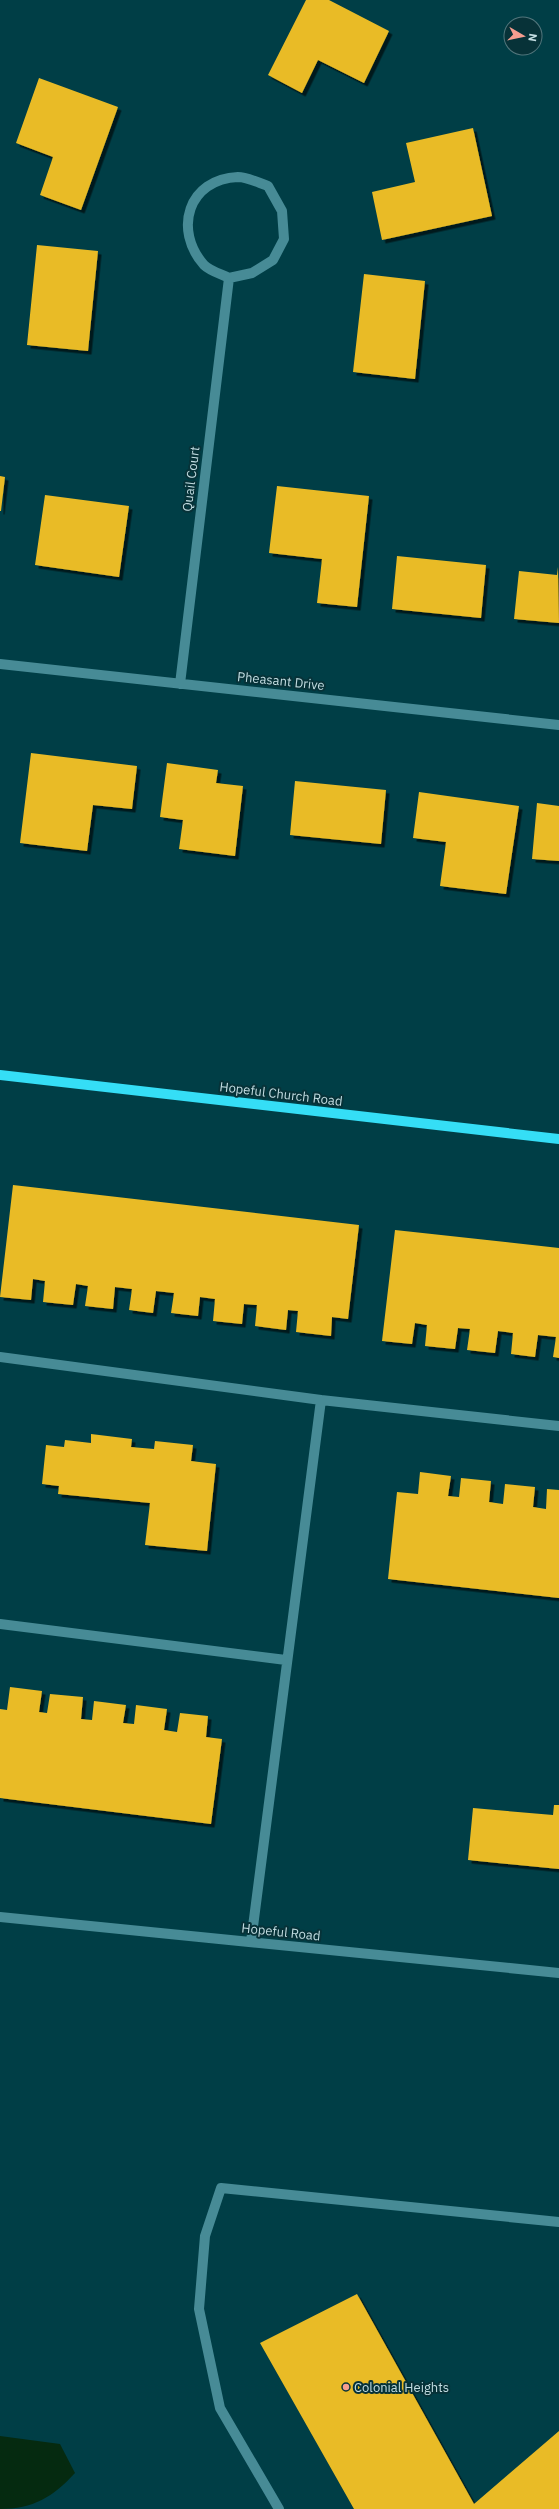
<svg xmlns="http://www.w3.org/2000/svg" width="559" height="2509" viewBox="0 0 559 2509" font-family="'IBM Plex Sans',sans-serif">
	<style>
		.water { fill: #052a10 }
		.building { fill: #e9bb26; filter: url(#shadow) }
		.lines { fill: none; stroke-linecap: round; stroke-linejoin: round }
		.minor { stroke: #478b96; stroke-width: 10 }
		.major { stroke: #35def6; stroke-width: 10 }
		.poi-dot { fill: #f59d8f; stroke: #073238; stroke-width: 1.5 }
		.labels { text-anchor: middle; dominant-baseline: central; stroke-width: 4; stroke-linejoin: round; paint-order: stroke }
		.street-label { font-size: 13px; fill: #c2dce1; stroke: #073238 }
		.poi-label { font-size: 13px; fill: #c2dce1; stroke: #073238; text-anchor: start }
	</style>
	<defs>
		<filter id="shadow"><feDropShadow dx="3.5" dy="3.5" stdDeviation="0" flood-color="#0009"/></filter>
	</defs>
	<rect width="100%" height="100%" fill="#003e46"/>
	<!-- water -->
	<path class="water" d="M 0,2436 L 60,2444 L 75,2473 C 53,2497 33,2509 0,2509 Z"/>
	<!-- building -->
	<path class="building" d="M 306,0 L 329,0 L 389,31 L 364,83 L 318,60 L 302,93 L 268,75 Z
		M 39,78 L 118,107 L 81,210 L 40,195 L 53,157 L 16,143 Z
		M 473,128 L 492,216 L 382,240 L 372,192 L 415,182 L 406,143 Z
		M 37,245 L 98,251 L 88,351 L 27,345 Z
		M 364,274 L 425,281 L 415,379 L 353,372 Z
		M 0,476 L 5,477 L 1,511 L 0,511 Z
		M 277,486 L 369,496 L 357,607 L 317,603 L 322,559 L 269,553 Z
		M 45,495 L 129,506 L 119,577 L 35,565 Z
		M 397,556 L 486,565 L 481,618 L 392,609 Z
		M 558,567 L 559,623 L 514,619 L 519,571 L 557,575 Z
		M 31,753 L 137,766 L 132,809 L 93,805 L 87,851 L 20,843 Z
		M 167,763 L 218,770 L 216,783 L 243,786 L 235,856 L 179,849 L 183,820 L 160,817 Z
		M 295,781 L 386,790 L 381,844 L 290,835 Z
		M 419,792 L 519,806 L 506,894 L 440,886 L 446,842 L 413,838 Z
		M 537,803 L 559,806 L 559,861 L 532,859 Z
		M 13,1185 L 359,1225 L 348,1319 L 332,1317 L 331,1336 L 296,1332 L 298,1311 L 288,1310 L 286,1330 L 255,1326 L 257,1305 L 244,1304 L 242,1324 L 213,1321 L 215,1299 L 200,1297 L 198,1316 L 171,1313 L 174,1293 L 156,1291 L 153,1313 L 129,1310 L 132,1289 L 115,1287 L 113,1309 L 85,1306 L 88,1286 L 76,1284 L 73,1305 L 43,1302 L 45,1281 L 33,1279 L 31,1300 L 0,1297 Z
		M 395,1230 L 559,1248 L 559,1358 L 553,1357 L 556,1337 L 538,1335 L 535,1357 L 511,1354 L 513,1333 L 498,1331 L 495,1353 L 467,1350 L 470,1329 L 458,1328 L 455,1349 L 425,1346 L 427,1325 L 415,1323 L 412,1344 L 382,1341 Z
		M 91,1434 L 132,1439 L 131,1447 L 154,1449 L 155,1441 L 193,1445 L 191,1461 L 216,1464 L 207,1551 L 145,1545 L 150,1503 L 58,1494 L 59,1486 L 42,1484 L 46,1445 L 64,1447 L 65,1440 L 91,1443 Z
		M 420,1472 L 451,1476 L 448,1496 L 459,1497 L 461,1478 L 491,1481 L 489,1502 L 503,1504 L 505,1484 L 535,1487 L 533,1507 L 546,1509 L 547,1489 L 559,1490 L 559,1598 L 388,1579 L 397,1492 L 418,1494 Z
		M 10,1687 L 42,1691 L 39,1712 L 47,1713 L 50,1694 L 83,1697 L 81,1719 L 92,1720 L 94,1701 L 126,1705 L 123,1723 L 134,1724 L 136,1705 L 167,1709 L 164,1730 L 177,1732 L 180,1713 L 208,1716 L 206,1737 L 222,1739 L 211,1824 L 0,1798 L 0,1709 L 7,1710 Z
		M 554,1805 L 559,1805 L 559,1869 L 468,1860 L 473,1808 L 553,1815 Z
		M 357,2294 L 474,2504 L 559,2431 L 559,2509 L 354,2509 L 260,2343 Z"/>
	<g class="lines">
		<!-- minor -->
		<path class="minor" d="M 0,664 L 559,725
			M 180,684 L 229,278 L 252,273 L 273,260 L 284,239 L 282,211 L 268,186 C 259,183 247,177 238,177 C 188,179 173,230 204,265 C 210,271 221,274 229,278
			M 0,1357 L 321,1400 L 251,1942
			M 321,1400 L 559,1426
			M 0,1624 L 286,1660
			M 0,1917 L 559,1973
			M 279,2509 L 220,2408 L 199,2309 L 205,2236 L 221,2188 L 559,2222"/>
		<!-- major -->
		<path class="major" d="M 0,1075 L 559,1139"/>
	</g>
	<!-- markers -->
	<circle class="poi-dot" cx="346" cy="2387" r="4"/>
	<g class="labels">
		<!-- street labels -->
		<g class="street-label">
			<text transform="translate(191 479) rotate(-83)">Quail Court</text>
			<text transform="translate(281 681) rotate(6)">Pheasant Drive</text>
			<text transform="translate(281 1094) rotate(7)">Hopeful Church Road</text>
			<text transform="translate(281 1932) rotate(6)">Hopeful Road</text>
		</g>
		<!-- poi labels -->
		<g class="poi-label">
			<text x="354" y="2387">Colonial Heights</text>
		</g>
	</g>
	<!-- north arrow -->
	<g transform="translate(523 36) rotate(99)"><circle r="19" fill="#073238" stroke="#52767c"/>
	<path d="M0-3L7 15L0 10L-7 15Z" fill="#f59d8f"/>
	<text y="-6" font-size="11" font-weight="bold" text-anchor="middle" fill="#c2dce1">N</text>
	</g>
</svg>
